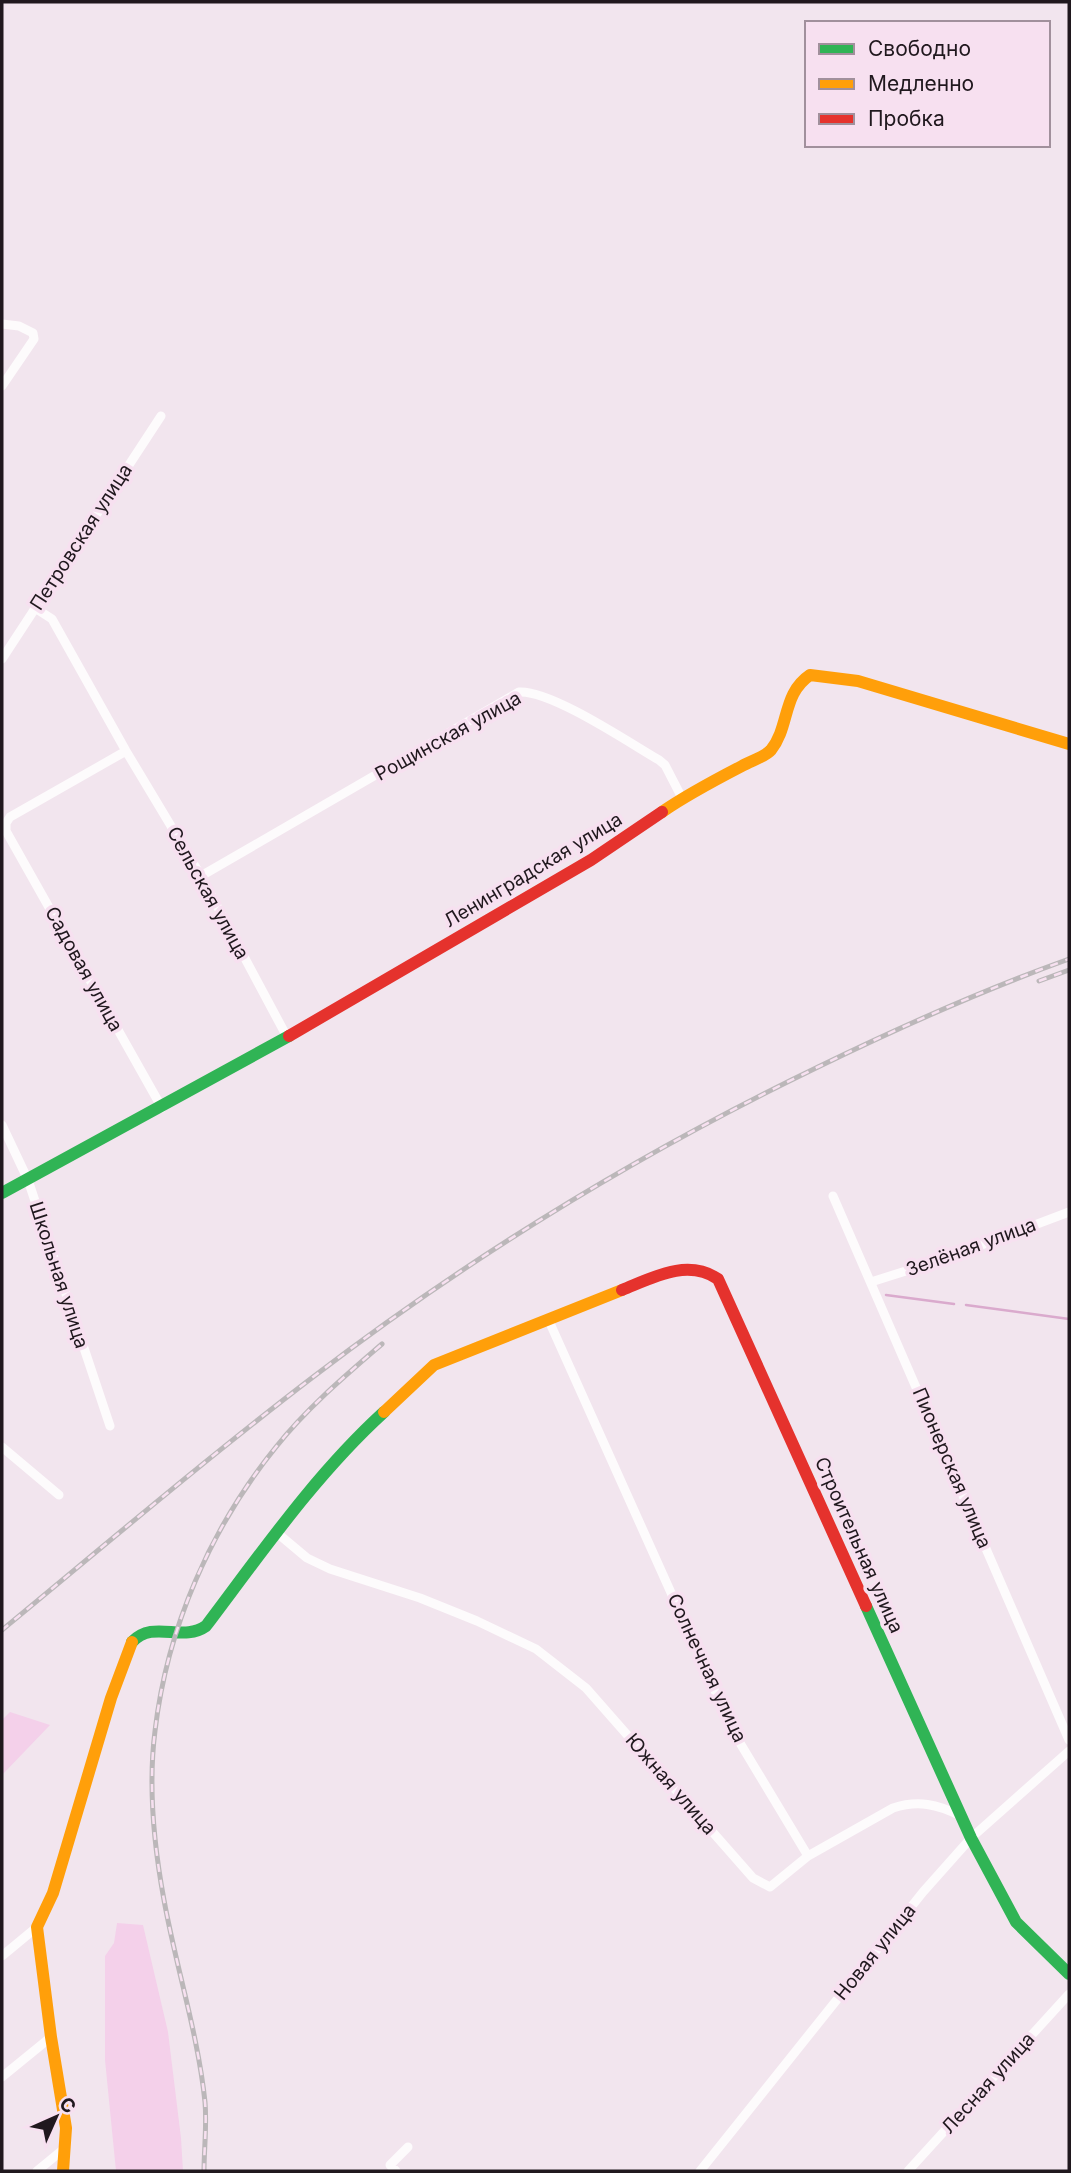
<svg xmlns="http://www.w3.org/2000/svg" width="1071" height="2173" viewBox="0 0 1071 2173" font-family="Inter,sans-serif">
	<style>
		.green { fill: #f4d0ea }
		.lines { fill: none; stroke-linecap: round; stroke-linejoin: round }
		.stream { stroke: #daaacd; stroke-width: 2.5 }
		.street { stroke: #fdfbfc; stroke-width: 9 }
		.fast { stroke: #30b455; stroke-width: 12 }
		.slow { stroke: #ff9f0a; stroke-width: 12 }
		.jam { stroke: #e5322d; stroke-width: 12 }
		.rail-casing { stroke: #bbb7b9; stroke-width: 5 }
		.rail { stroke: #f7e0f0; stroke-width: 2.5; stroke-dasharray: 8; stroke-linecap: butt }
		.labels { text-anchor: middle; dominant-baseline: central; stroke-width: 7; stroke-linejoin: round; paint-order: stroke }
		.street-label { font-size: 19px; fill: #20181e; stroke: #f7e0f0 }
	</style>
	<rect width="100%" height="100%" fill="#f2e5ee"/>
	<!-- green -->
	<path class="green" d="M 10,1712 L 50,1725 L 2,1775 L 2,1720 Z
		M 117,1923 L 143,1925 L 168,2032 L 181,2138 L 183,2171 L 116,2171 L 105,2060 L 105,1956 L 114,1943 Z"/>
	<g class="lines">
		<!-- stream -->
		<path class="stream" d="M 886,1295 L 954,1304
			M 966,1305 L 1069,1319"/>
		<!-- street -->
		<path class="street" d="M 2,324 L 19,326 L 33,333 L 34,339 L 2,386
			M 35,608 L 52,619 L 126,751 L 201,876 L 287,1037
			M 2,659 L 161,416
			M 126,751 L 10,817 L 6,823 L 6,831 L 162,1108
			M 201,876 L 519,692 C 551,690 628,742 659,760 L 665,765 L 682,798
			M 2,1125 L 28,1180 L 110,1426
			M 833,1196 L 1069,1740
			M 871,1282 L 950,1257 L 1069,1212
			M 549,1321 L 734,1733 L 808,1856 L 893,1808 C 918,1800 937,1804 961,1816
			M 2,1447 L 59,1495
			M 276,1532 L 307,1558 L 330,1569 L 420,1598 L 477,1621 L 536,1649 L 586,1688 L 753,1878 L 770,1887 L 808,1856
			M 2,1956 L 37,1927
			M 2,2077 L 51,2037
			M 37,2171 L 65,2148
			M 396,2171 L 390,2165 L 408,2147
			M 700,2171 L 923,1892 L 971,1838 L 1069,1751
			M 908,2171 L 1069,1994"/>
		<!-- fast -->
		<path class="fast" d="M 2,1193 L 289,1036
			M 866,1606 L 971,1838 L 1016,1922 L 1069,1974
			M 132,1642 C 154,1619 182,1643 206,1626 C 262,1552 315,1475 384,1412"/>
		<!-- slow -->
		<path class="slow" d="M 662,812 C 688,794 715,780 742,766 C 750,761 765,757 771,750 C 790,726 782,694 810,675 L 858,681 L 1069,744
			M 384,1412 L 434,1365 L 622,1290
			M 63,2171 L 66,2128 L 51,2037 L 37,1927 L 53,1893 L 111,1698 L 132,1642"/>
		<!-- jam -->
		<path class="jam" d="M 289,1036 L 591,860 L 662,812
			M 622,1290 C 652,1278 687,1258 718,1279 L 866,1606"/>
		<defs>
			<path id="rail" d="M 1039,981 L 1069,970
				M 2,1630 C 105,1545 207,1458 313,1377 C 470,1257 640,1153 818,1067 C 900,1027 983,990 1069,959
				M 204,2171 C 204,2149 207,2125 205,2102 C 198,2034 176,1967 164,1900 C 154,1846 148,1786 155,1731 C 167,1628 211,1527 276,1447 C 307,1408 345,1376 382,1344"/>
		</defs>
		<!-- rail casing -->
		<use href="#rail" class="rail-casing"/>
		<!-- rail -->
		<use href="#rail" class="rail"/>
	</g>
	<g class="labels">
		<!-- street labels -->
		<g class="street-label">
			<text transform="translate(81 537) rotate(-57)">Петровская улица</text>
			<text transform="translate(448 736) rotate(-29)">Рощинская улица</text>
			<text transform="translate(533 870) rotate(-31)">Ленинградская улица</text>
			<text transform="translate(208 893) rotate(61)">Сельская улица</text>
			<text transform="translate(84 969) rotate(61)">Садовая улица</text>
			<text transform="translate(971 1247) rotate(-20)">Зелёная улица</text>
			<text transform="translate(59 1275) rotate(72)">Школьная улица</text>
			<text transform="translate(952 1468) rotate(67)">Пионерская улица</text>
			<text transform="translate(859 1545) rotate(66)">Строительная улица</text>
			<text transform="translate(707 1668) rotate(65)">Солнечная улица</text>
			<text transform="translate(671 1784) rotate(49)">Южная улица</text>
			<text transform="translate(875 1952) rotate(-51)">Новая улица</text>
			<text transform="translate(988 2083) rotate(-48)">Лесная улица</text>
		</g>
	</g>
	<!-- border -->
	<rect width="1071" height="2173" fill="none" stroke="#20181e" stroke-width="7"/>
	<!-- legend -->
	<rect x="805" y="21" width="245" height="126" fill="#f7e0f0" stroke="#a1909c" stroke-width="2"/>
	<rect x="819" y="44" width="35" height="10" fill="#30b455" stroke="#a1909c" stroke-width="2"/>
	<text x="868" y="56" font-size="21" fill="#20181e">Свободно</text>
	<rect x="819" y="79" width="35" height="10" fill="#ff9f0a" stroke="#a1909c" stroke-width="2"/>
	<text x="868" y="91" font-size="21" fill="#20181e">Медленно</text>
	<rect x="819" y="114" width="35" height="10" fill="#e5322d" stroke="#a1909c" stroke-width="2"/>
	<text x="868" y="126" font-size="21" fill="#20181e">Пробка</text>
	<!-- north arrow -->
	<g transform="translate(56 2117) rotate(45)" stroke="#f7e0f0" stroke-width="5" paint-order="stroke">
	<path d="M0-5L12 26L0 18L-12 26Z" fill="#20181e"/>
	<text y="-10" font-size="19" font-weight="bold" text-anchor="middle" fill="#20181e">С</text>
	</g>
</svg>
